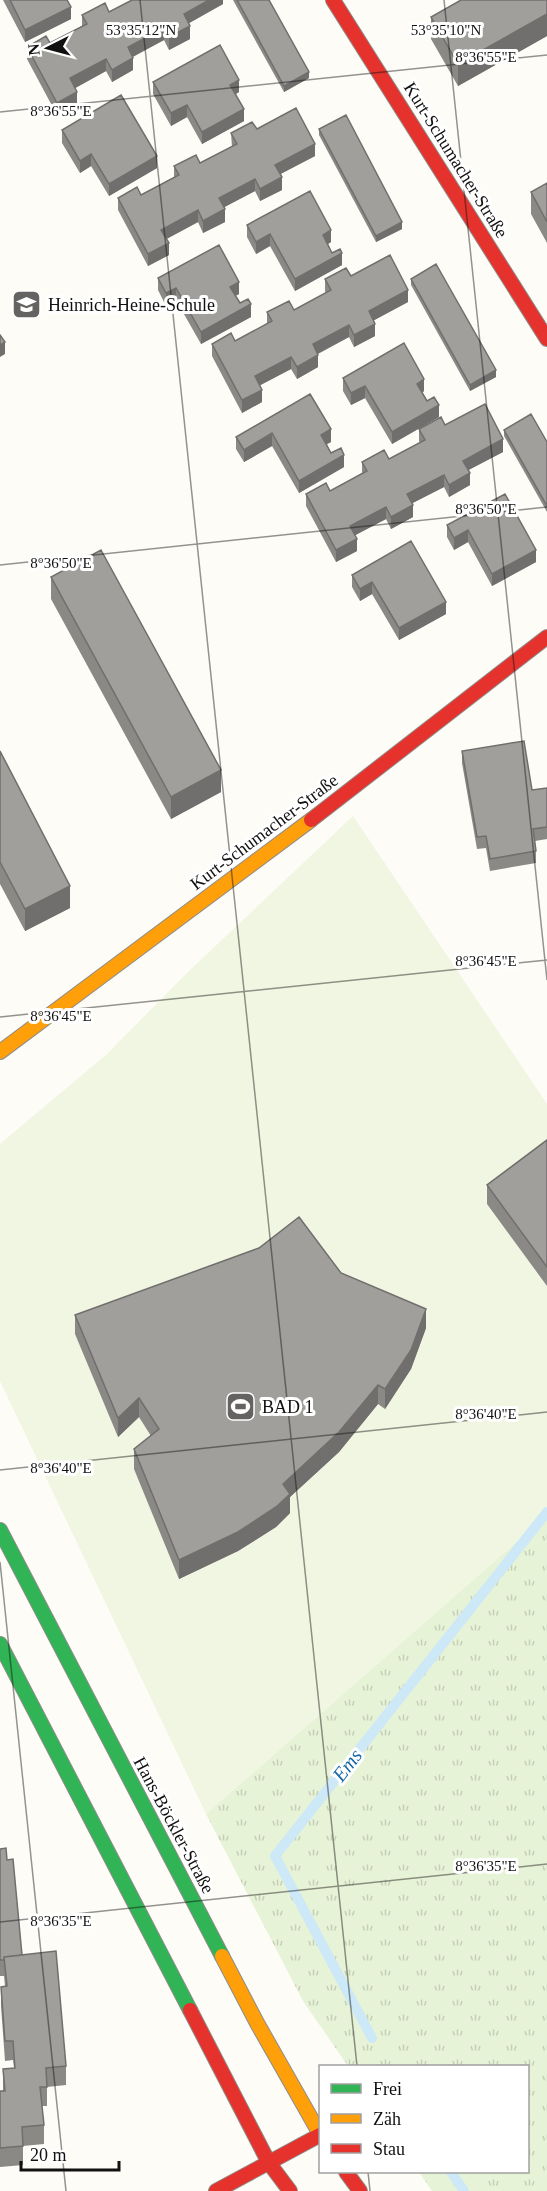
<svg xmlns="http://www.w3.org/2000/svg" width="547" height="2191" viewBox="0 0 547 2191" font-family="Georgia,serif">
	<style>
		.grass { fill: url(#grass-tufts) }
		.pitch { fill: #f0f6e1 }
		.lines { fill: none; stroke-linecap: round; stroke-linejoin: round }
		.stream { stroke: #cde8f7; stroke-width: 10 }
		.fast-casing { stroke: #8e8d8b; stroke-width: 16 }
		.slow-casing { stroke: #8e8d8b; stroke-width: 16 }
		.jam-casing { stroke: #8e8d8b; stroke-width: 16 }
		.fast { stroke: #30b455; stroke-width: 14 }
		.slow { stroke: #ff9f0a; stroke-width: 14 }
		.jam { stroke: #e5322d; stroke-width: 14 }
		.wall { fill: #8a8986 }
		.shaded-wall { fill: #716f6d }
		.building { fill: #a19f9c; stroke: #716f6d; stroke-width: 1.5 }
		.ticks { fill: none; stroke: #111; stroke-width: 1.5; stroke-opacity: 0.45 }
		.labels { text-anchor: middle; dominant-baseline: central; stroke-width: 6; stroke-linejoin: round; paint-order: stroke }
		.street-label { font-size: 18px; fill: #111; stroke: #fff }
		.poi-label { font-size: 18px; fill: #111; stroke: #fff; text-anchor: start }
		.water-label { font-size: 20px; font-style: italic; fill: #1768a6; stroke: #fff }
		.ticks-label { font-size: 15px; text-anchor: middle; fill: #111; stroke: #fff; stroke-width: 6; stroke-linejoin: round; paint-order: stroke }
	</style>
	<defs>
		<pattern id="grass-tufts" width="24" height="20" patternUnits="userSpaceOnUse" patternTransform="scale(1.5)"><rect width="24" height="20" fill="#e7f3d7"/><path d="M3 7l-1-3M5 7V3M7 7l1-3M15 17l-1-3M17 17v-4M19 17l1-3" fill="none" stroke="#c5cfb8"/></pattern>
	</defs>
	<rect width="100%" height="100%" fill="#fdfcf7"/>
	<!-- grass -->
	<path class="grass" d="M 547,1515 L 547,2191 L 432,2191 L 419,2172 L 528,2172 L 528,2066 L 348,2066 L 303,2001 L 206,1814 Z"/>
	<!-- pitch -->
	<path class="pitch" d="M 353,816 L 547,1104 L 547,1515 L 206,1814 L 0,1381 L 0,1144 L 107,1054 L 189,971 Z"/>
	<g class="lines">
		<!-- stream -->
		<path class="stream" d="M 372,2038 L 275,1856 L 547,1512
			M 451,2172 L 464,2191"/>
		<defs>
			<path id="fast" d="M 0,1530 L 222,1956
				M 0,1644 L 190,2010"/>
			<path id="slow" d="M 0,1052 L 311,820
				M 222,1956 L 257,2023 L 320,2134"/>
			<path id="jam" d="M 333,0 L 547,339
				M 311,820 L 547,637
				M 190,2010 L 269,2163 L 290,2191
				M 346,2172 L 360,2191
				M 216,2191 L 320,2135"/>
		</defs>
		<!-- fast casing -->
		<use href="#fast" class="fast-casing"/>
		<!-- slow casing -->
		<use href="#slow" class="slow-casing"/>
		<!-- jam casing -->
		<use href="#jam" class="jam-casing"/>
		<!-- fast -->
		<use href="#fast" class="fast"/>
		<!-- slow -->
		<use href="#slow" class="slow"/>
		<!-- jam -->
		<use href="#jam" class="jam"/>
	</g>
	<!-- wall -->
	<path class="wall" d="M 3,0 L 67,0 L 71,19 L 25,42 Z
		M 223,0 L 223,4 L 189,23 L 190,39 L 169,50 L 164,40 L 133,57 L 133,70 L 112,82 L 106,71 L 75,88 L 77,104 L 57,115 L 27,59 L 27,47 L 50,43 L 82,26 L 82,15 Z
		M 233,0 L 269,0 L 309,78 L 284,92 Z
		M 547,0 L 547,36 L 458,86 L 431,39 L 431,17 Z
		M 153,82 L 239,92 L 236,94 L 244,121 L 202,144 L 187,117 L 171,126 L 153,94 Z
		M 257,129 L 315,156 L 280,174 L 282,190 L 260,201 L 255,191 L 224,207 L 225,222 L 203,233 L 198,222 L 166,239 L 169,255 L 148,266 L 118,210 L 118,198 L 141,195 L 174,177 L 174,166 L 200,163 L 232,147 L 231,133 Z
		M 319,129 L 402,229 L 376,242 L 319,135 Z
		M 62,130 L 157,168 L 109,196 L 91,166 L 80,173 L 62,143 Z
		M 547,183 L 547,243 L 531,214 L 531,192 Z
		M 247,225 L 331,242 L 328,244 L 332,253 L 342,265 L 295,291 L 270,246 L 256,254 L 247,237 Z
		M 351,276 L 408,302 L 374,320 L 375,336 L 354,347 L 349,337 L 318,354 L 318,367 L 297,379 L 291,369 L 260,385 L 262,402 L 242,413 L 212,356 L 212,344 L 235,341 L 267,324 L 267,312 L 294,310 L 326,293 L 325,291 L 325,279 Z
		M 158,278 L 239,294 L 235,296 L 240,303 L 251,317 L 201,344 L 176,300 L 166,306 L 158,290 Z
		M 411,279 L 496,377 L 470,391 L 411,285 Z
		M 343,378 L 424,391 L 422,393 L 427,401 L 439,417 L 392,444 L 365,398 L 351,405 L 343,391 Z
		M 310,394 L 331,442 L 327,444 L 331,453 L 344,467 L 299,493 L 272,446 L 244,462 L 236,449 L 236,437 Z
		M 445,425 L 503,452 L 468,470 L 470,485 L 449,497 L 444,487 L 412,503 L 413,517 L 391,529 L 386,519 L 355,535 L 357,551 L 336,562 L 306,506 L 306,494 L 330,491 L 362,473 L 362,462 L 389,459 L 420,443 L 419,441 L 419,429 Z
		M 504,430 L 547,442 L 547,512 L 504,436 Z
		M 505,494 L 536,562 L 492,586 L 468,542 L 454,550 L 447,537 L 447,525 Z
		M 411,541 L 446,614 L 399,640 L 372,594 L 360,601 L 352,587 L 352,575 Z
		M 51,577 L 221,792 L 171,819 L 51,599 Z
		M 0,751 L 70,908 L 25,931 L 0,884 Z
		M 462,751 L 532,790 L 547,788 L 547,839 L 535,841 L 536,851 L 536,863 L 490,871 L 486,848 L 477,849 L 462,763 Z
		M 547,1140 L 547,1286 L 487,1204 L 487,1185 Z
		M 341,1273 L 426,1328 L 411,1369 L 385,1409 L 378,1404 L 339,1452 L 290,1497 L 290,1513 L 276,1527 L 238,1551 L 179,1579 L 134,1469 L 134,1449 L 151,1436 L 139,1417 L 118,1437 L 75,1334 L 75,1315 Z
		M 0,1849 L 7,1860 L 22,1955 L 66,2066 L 66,2085 L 47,2087 L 47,2106 L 42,2106 L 44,2125 L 44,2144 L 23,2146 L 23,2165 L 0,2167 L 0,2091 L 3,2091 L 3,2069 L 14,2068 L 13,2060 L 5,2061 L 1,2006 L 1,1987 L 5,1986 L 4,1976 L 0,1976 Z"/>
	<!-- shaded-wall -->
	<path class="shaded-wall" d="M 209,0 L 223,0 L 223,4 L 184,26 L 184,14 Z
		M 71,7 L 71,19 L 25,42 L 25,30 Z
		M 547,14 L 547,36 L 458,86 L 458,64 Z
		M 190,26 L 190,39 L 169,50 L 169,37 Z
		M 164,28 L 164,40 L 128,59 L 128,47 Z
		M 133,58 L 133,70 L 112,82 L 112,70 Z
		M 106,59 L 106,71 L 70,91 L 70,78 Z
		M 309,72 L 309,78 L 284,92 L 284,86 Z
		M 239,80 L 239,92 L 230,97 L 230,85 Z
		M 77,92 L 77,104 L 57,115 L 57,103 Z
		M 187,105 L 187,117 L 171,126 L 171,113 Z
		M 244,109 L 244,121 L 202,144 L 202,132 Z
		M 315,144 L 315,156 L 275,177 L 275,165 Z
		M 91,154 L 91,166 L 80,173 L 80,161 Z
		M 157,156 L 157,168 L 109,196 L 109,184 Z
		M 282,177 L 282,190 L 260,201 L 260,189 Z
		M 255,179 L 255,191 L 219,210 L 219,198 Z
		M 225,209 L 225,222 L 203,233 L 203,221 Z
		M 198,210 L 198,222 L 161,242 L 161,230 Z
		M 402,222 L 402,229 L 376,242 L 376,236 Z
		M 331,230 L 331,242 L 323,247 L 323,235 Z
		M 270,234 L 270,246 L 256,254 L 256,242 Z
		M 169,243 L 169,255 L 148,266 L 148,254 Z
		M 342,253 L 342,265 L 295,291 L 295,279 Z
		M 239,282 L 239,294 L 230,299 L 230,287 Z
		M 176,288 L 176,300 L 166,306 L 166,293 Z
		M 408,290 L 408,302 L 369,323 L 369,311 Z
		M 251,304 L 251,317 L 201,344 L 201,332 Z
		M 375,324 L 375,336 L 354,347 L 354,335 Z
		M 349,325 L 349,337 L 313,356 L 313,344 Z
		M 5,342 L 5,354 L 0,357 L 0,345 Z
		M 318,355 L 318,367 L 297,379 L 297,367 Z
		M 291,357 L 291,369 L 255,388 L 255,376 Z
		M 496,370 L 496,377 L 470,391 L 470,385 Z
		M 424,379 L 424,391 L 417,396 L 417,384 Z
		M 365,386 L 365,398 L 351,405 L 351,393 Z
		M 262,390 L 262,402 L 242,413 L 242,400 Z
		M 439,405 L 439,417 L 392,444 L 392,432 Z
		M 331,429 L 331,442 L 321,447 L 321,435 Z
		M 272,433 L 272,446 L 244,462 L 244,450 Z
		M 503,439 L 503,452 L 463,473 L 463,461 Z
		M 344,455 L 344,467 L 299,493 L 299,481 Z
		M 470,473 L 470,485 L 449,497 L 449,485 Z
		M 444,475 L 444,487 L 407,506 L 407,494 Z
		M 413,505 L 413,517 L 391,529 L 391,517 Z
		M 386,507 L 386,519 L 350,538 L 350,526 Z
		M 468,530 L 468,542 L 454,550 L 454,538 Z
		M 357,539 L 357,551 L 336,562 L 336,550 Z
		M 536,550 L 536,562 L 492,586 L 492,574 Z
		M 372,582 L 372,594 L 360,601 L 360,589 Z
		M 446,602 L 446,614 L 399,640 L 399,628 Z
		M 221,770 L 221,792 L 171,819 L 171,797 Z
		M 70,886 L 70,908 L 25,931 L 25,909 Z
		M 426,1309 L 426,1328 L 411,1369 L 385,1409 L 385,1389 Z
		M 378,1385 L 378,1404 L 339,1452 L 290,1497 L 290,1513 L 276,1527 L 238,1551 L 179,1579 L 179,1560 L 283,1484 Z
		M 139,1398 L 139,1417 L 118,1437 L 118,1418 Z"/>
	<!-- building -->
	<path class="building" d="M 10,0 L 67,0 L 71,7 L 25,30 Z
		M 132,0 L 209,0 L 184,14 L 190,26 L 169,37 L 164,28 L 128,47 L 133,58 L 112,70 L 106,59 L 70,78 L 77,92 L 57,103 L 27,47 L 46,36 L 50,43 L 87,24 L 82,15 L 105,3 L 109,12 Z
		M 237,0 L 269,0 L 309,72 L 284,86 Z
		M 461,0 L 547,0 L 547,14 L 458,64 L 431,17 Z
		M 220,45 L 239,80 L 230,85 L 244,109 L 202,132 L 187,105 L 171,113 L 153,82 Z
		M 121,95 L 157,156 L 109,184 L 91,154 L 80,161 L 62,130 Z
		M 296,108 L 315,144 L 275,165 L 282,177 L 260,189 L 255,179 L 219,198 L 225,209 L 203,221 L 198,210 L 161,230 L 169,243 L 148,254 L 118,198 L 137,187 L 141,195 L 179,175 L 174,166 L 196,155 L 200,163 L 237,144 L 231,133 L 252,122 L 257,129 Z
		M 346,115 L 402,222 L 376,236 L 319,129 Z
		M 547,183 L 547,222 L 531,192 Z
		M 310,191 L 331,230 L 323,235 L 332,253 L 340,249 L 342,253 L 295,279 L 270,234 L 256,242 L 247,225 Z
		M 219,245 L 239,282 L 230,287 L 240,303 L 248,299 L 251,304 L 201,332 L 176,288 L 166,293 L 158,278 Z
		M 390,255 L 408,290 L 369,311 L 375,324 L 354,335 L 349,325 L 313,344 L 318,355 L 297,367 L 291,357 L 255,376 L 262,390 L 242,400 L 212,344 L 231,333 L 235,341 L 272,321 L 267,312 L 289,301 L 294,310 L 331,290 L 325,279 L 346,268 L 351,276 Z
		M 436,264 L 496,370 L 470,385 L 411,279 Z
		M 0,335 L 5,342 L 0,345 Z
		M 404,343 L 424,379 L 417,384 L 427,401 L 434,397 L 439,405 L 392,432 L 365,386 L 351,393 L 343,378 Z
		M 310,394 L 331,429 L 321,435 L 331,453 L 341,448 L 344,455 L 299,481 L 272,433 L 244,450 L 236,437 Z
		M 485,404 L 503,439 L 463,461 L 470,473 L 449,485 L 444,475 L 407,494 L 413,505 L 391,517 L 386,507 L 350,526 L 357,539 L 336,550 L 306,494 L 326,483 L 330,491 L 367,471 L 362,462 L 384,450 L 389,459 L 425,440 L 419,429 L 441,417 L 445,425 Z
		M 531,414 L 547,442 L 547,506 L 504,430 Z
		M 505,494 L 536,550 L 492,574 L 468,530 L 454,538 L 447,525 Z
		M 411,541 L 446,602 L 399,628 L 372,582 L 360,589 L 352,575 Z
		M 101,550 L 221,770 L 171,797 L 51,577 Z
		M 524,741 L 532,790 L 547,788 L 547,827 L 533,829 L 536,851 L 490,859 L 486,836 L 477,837 L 462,751 Z
		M 0,751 L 70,886 L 25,909 L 0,862 Z
		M 547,1140 L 547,1267 L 487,1185 Z
		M 299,1217 L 341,1273 L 426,1309 L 411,1350 L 385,1389 L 378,1385 L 339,1432 L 283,1484 L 290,1494 L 276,1507 L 238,1532 L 179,1560 L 134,1449 L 159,1429 L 139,1398 L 118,1418 L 75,1315 L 259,1248 Z
		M 6,1848 L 7,1860 L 13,1859 L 22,1955 L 4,1957 L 4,1960 L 0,1960 L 0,1849 Z
		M 56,1951 L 66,2066 L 46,2068 L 47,2087 L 40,2087 L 44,2125 L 22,2127 L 23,2146 L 0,2148 L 0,2091 L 5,2091 L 3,2069 L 15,2068 L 13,2041 L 5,2041 L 1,1987 L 7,1986 L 4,1957 Z"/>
	<!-- ticks -->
	<path class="ticks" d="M 140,0 L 357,2066M 444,0 L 547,980M 0,112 L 547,55M 0,565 L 547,507M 0,1017 L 547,960M 0,1470 L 547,1412M 0,1562 L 66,2191M 0,1922 L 547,1864M 368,2172 L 370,2191"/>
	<!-- icons -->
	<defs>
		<symbol id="school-square" viewBox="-11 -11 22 22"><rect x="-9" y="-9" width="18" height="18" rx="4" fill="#646362" stroke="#fff"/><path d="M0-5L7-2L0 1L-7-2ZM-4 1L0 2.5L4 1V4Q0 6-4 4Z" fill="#fff"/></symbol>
		<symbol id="stadium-square" viewBox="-11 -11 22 22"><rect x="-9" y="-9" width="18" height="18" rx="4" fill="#646362" stroke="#fff"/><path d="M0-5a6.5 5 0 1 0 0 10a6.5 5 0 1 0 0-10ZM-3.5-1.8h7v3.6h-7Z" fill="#fff"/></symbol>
	</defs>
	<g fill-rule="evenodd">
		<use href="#school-square" x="10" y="288" width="33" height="33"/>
		<use href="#stadium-square" x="224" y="1390" width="33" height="33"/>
	</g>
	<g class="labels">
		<!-- street labels -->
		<g class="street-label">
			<text transform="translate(456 160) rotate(58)">Kurt-Schumacher-Straße</text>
			<text transform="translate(264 832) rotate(-37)">Kurt-Schumacher-Straße</text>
			<text transform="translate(174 1825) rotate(62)">Hans-Böckler-Straße</text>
		</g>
		<!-- poi labels -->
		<g class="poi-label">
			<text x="48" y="305">Heinrich-Heine-Schule</text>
			<text x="262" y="1407">BAD 1</text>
		</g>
		<!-- water labels -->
		<g class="water-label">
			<text transform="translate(347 1765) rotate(-52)">Ems</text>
		</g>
	</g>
	<g class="ticks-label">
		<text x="141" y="35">53°35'12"N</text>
		<text x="446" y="35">53°35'10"N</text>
		<text x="486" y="62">8°36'55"E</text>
		<text x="61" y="116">8°36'55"E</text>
		<text x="486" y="514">8°36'50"E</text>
		<text x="61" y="568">8°36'50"E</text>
		<text x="486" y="966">8°36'45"E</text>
		<text x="61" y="1021">8°36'45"E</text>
		<text x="486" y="1419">8°36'40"E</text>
		<text x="61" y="1473">8°36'40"E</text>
		<text x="486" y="1871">8°36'35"E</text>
		<text x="61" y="1926">8°36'35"E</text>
	</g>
	<!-- legend -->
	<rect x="319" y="2065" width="210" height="108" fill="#ffffff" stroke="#a0a0a0" stroke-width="1.5"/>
	<rect x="331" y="2084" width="30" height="9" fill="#30b455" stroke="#a0a0a0" stroke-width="1.5"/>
	<text x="373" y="2095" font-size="18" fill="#111111">Frei</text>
	<rect x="331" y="2114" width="30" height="9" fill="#ff9f0a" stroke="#a0a0a0" stroke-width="1.5"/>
	<text x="373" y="2125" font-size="18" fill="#111111">Zäh</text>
	<rect x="331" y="2144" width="30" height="9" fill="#e5322d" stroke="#a0a0a0" stroke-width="1.5"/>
	<text x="373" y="2155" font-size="18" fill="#111111">Stau</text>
	<!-- north arrow -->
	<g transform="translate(48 48) rotate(264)" stroke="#ffffff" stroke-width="4.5" paint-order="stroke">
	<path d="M0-4.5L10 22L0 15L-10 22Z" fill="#111111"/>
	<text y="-9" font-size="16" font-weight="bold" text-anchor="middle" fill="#111111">N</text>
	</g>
	<!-- scale -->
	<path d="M21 2161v9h98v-9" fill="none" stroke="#111111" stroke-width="3"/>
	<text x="30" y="2161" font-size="18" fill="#111111" stroke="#ffffff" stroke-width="4.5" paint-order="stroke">20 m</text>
</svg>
